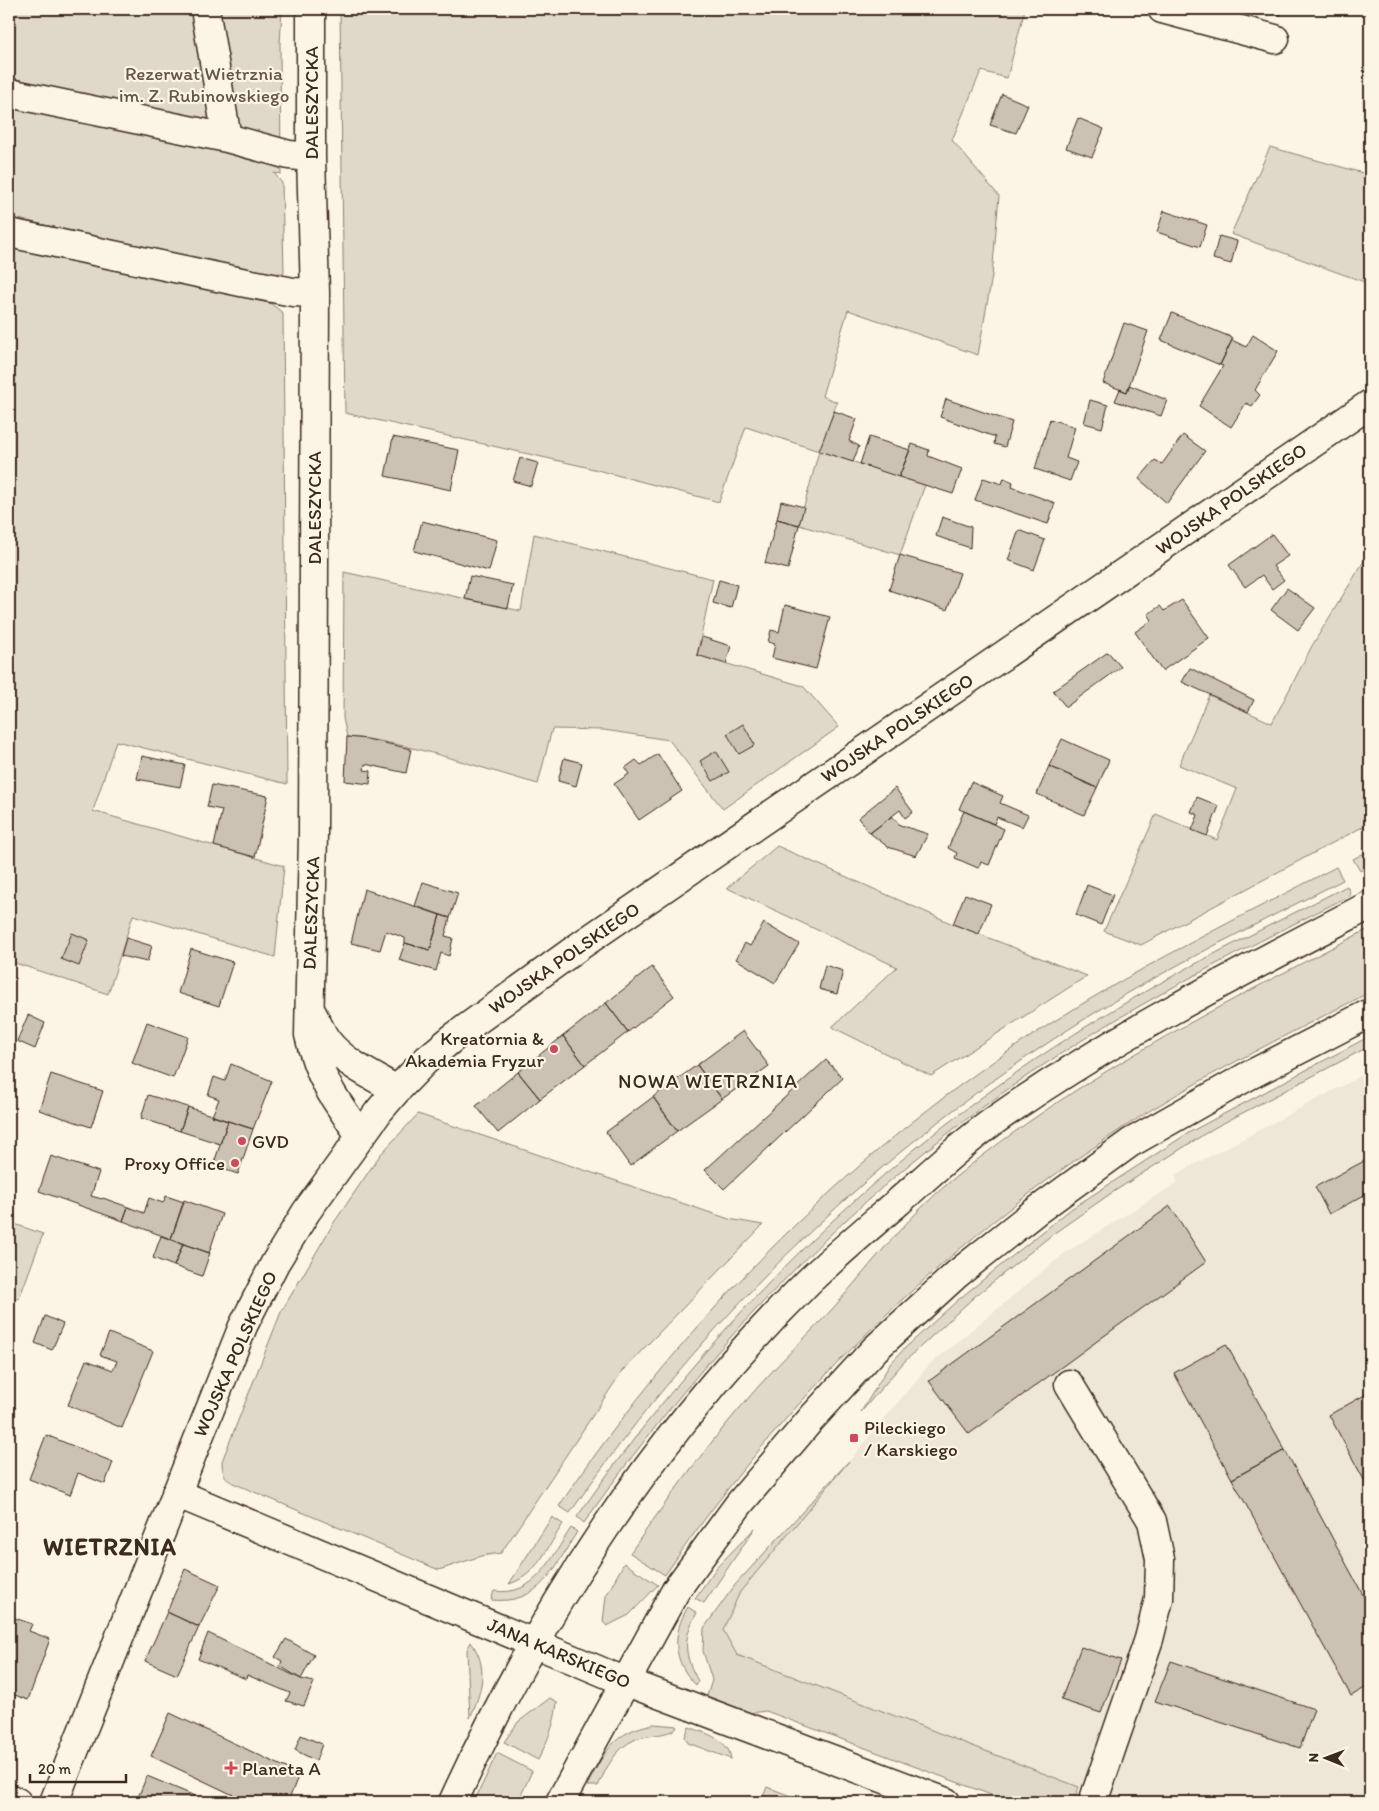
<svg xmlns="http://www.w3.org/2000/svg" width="1379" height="1811" viewBox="0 0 1379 1811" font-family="Itim,sans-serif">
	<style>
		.built { fill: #eee6d6 }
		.green { fill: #e0d8c8; stroke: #8e8173 }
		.building { fill: #ccc2b3; stroke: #3b2a1e }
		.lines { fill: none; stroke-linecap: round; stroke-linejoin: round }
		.minor-casing { stroke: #3b2a1e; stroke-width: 31 }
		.major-casing { stroke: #3b2a1e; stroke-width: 31 }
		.minor { stroke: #fcf5e5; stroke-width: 28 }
		.major { stroke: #fcf5e5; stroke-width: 28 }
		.poi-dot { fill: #d1495b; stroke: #fcf5e5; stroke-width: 2 }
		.labels { text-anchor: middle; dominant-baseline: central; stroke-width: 4.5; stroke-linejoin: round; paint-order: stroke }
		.park-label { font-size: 19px; fill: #645648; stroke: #fcf5e5 }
		.street-label { font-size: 19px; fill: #3b2a1e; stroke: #fcf5e5 }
		.poi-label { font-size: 19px; fill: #3b2a1e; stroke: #fcf5e5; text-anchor: start }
		.neighbourhood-label { font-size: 20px; letter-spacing: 1px; fill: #3b2a1e; stroke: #fcf5e5 }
		.district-label { font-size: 24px; font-weight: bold; letter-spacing: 1px; fill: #3b2a1e; stroke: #fcf5e5 }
	</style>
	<rect width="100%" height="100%" fill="#fcf5e5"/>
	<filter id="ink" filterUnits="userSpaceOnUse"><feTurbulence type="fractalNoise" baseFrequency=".02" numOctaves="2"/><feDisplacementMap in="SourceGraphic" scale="10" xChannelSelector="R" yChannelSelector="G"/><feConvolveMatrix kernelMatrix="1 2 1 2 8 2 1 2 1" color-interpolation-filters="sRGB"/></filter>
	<g filter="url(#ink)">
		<!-- built -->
		<path class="built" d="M 1370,1071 L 1370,1802 L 1119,1802 L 737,1655 L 723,1630 L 740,1592 L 929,1365 L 1065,1253 L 1178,1182 L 1175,1175 Z"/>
		<!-- green -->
		<path class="green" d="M 9,9 L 282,9 L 280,44 L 281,174 L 274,173 L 282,183 L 284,273 L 265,274 L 9,217 Z
			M 340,9 L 1025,9 L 1007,78 L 981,71 L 952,140 L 999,196 L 992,276 L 978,355 L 848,310 L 822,396 L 837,402 L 820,451 L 925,485 L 900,555 L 799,525 L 819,451 L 746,427 L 719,502 L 582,466 L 345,413 Z
			M 1270,147 L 1370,175 L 1370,284 L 1231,234 Z
			M 9,245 L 270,303 L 283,313 L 287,784 L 116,741 L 93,811 L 284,866 L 275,957 L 133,915 L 108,994 L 9,961 Z
			M 534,534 L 713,579 L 697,655 L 803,686 L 839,727 L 723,809 L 669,740 L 604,730 L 552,729 L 538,784 C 479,768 407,741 347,737 L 343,718 L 344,572 L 521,611 Z
			M 1367,556 L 1370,557 L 1370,823 L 1141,945 L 1104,931 L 1156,814 L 1217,840 L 1237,789 L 1179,765 L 1209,695 L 1272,723 L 1313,644 Z
			M 777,846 L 953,924 L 1087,976 L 931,1076 L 832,1027 L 897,967 L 727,888 Z
			M 1370,850 L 1370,866 L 1360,871 L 1353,859 Z
			M 1336,867 L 1343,880 C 1257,924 1170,966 1088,1017 C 882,1146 708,1313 570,1513 L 559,1506 C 690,1314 856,1146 1053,1022 C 1144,964 1241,917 1336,867 Z
			M 1347,886 L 1350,893 L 1349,896 C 1246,948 1142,1000 1045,1064 C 862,1184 709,1344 584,1523 L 577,1517 C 716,1317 885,1151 1092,1023 C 1174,972 1261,930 1347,886 Z
			M 1370,928 L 1370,992 C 1285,1036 1198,1078 1118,1131 C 939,1249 785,1398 665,1575 L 630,1553 C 675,1488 723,1424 777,1366 C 796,1346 816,1327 835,1306 C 873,1262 907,1217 952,1180 C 1079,1075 1226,1003 1370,928 Z
			M 1370,1036 L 1370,1046 L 1214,1128 L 1110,1194 L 1053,1234 L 974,1297 L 903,1363 L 861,1412 L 890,1364 L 905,1348 L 959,1299 L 1071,1209 L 1190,1132 Z
			M 418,1114 L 729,1219 L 763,1225 L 623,1370 L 501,1553 L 481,1556 L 439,1570 L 233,1483 C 224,1478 222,1472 222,1461 L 281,1312 L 333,1224 L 380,1155 Z
			M 9,1222 L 43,1234 L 19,1299 L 9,1295 Z
			M 849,1461 L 740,1592 L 723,1630 L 737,1655 L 1079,1787 L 1073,1802 L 1010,1802 L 766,1711 L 750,1713 L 707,1696 L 712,1680 L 703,1651 L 704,1628 L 735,1585 Z
			M 552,1517 L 563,1524 C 548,1546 537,1576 509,1584 Z
			M 571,1528 L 577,1532 C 554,1568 541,1605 491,1600 L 494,1591 C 536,1597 551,1558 571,1528 Z
			M 755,1528 L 704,1603 L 695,1598 L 717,1567 Z
			M 624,1563 L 658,1585 L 629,1615 L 607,1626 L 603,1622 L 606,1596 Z
			M 688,1607 L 697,1613 C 682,1638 684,1656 698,1681 L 696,1685 C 673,1663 671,1634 688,1607 Z
			M 471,1642 C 489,1667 482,1691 470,1718 L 467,1650 Z
			M 550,1698 L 557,1702 C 555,1724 548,1740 538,1760 L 504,1742 L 518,1722 Z
			M 654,1724 L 677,1726 C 673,1736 646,1734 634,1740 C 615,1749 607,1767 598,1786 L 587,1786 C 604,1752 614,1731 654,1724 Z
			M 689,1727 C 705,1733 729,1739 731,1759 L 688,1743 L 685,1737 Z
			M 497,1753 L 532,1771 L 518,1802 L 474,1802 Z
			M 767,1787 L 807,1802 L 761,1802 Z"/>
		<!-- building -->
		<path class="building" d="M 1254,9 L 1283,9 L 1281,15 Z
			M 1002,94 L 1028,105 L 1016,133 L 990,125 Z
			M 1078,118 L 1104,129 L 1092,157 L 1066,148 Z
			M 1164,211 L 1207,225 L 1200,247 L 1157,232 Z
			M 1219,236 L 1237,241 L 1231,264 L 1213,259 Z
			M 1172,313 L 1233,338 L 1220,365 L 1161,340 Z
			M 1124,323 L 1148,331 L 1127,392 L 1103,383 Z
			M 1253,335 L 1278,351 L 1255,390 L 1260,395 L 1252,406 L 1246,403 L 1231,427 L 1199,406 L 1223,366 L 1220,365 L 1232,340 L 1246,347 Z
			M 1129,385 L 1167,400 L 1161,416 L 1115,401 L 1120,389 L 1127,392 Z
			M 946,399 L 1012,422 L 1005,447 L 994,444 L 995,437 L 940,417 Z
			M 1090,400 L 1108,405 L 1102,428 L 1084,423 Z
			M 834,411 L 857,419 L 849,441 L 859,446 L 853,462 L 819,451 Z
			M 1050,419 L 1075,427 L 1066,458 L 1077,462 L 1070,481 L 1035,469 Z
			M 1183,435 L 1205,451 L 1167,503 L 1139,479 L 1155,460 L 1162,464 Z
			M 393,437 L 459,450 L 451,490 L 385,476 Z
			M 869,437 L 910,450 L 899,477 L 860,464 Z
			M 912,444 L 929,450 L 928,456 L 962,469 L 953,494 L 899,477 Z
			M 520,458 L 538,463 L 531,486 L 513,481 Z
			M 983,478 L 1002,484 L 1004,478 L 1013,482 L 1012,487 L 1055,503 L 1048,524 L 975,500 Z
			M 781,501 L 804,507 L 799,525 L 777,519 Z
			M 942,517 L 971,527 L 970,548 L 936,536 Z
			M 777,519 L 799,525 L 788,569 L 765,563 Z
			M 422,521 L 497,540 L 489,571 L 414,551 Z
			M 1019,530 L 1045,540 L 1034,570 L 1008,560 Z
			M 1272,534 L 1288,556 L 1273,566 L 1284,580 L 1272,589 L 1262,575 L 1245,587 L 1229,565 Z
			M 900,555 L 960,573 L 947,610 L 889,590 Z
			M 470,576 L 513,585 L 508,608 L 465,599 Z
			M 719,580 L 737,585 L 731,608 L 713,603 Z
			M 1287,588 L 1315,608 L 1298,630 L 1271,610 Z
			M 1182,600 L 1209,638 L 1162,671 L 1135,632 L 1152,620 L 1148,614 L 1160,606 L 1164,611 Z
			M 785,605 L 830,617 L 816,669 L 772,658 L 775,644 L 768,642 L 771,630 L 779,632 Z
			M 702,637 L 731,646 L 726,664 L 697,655 Z
			M 1108,652 L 1121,667 L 1066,707 L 1053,691 Z
			M 1190,668 L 1254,700 L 1248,712 L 1182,682 Z
			M 743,724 L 755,745 L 739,754 L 727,734 Z
			M 347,737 L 367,739 L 411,749 L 406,773 L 365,764 L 364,770 L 371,771 L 370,784 L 345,781 Z
			M 1062,739 L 1109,760 L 1097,788 L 1049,766 Z
			M 716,751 L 729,772 L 713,781 L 700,761 Z
			M 658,754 L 682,791 L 639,820 L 614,784 L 629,774 L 625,768 L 636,760 L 641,765 Z
			M 142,756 L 185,765 L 180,787 L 137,779 Z
			M 564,758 L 582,763 L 576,786 L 558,781 Z
			M 1049,766 L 1097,788 L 1084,815 L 1037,794 Z
			M 971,782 L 1003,796 L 1000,803 L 1028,815 L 1022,827 L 997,817 L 994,824 L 959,809 Z
			M 212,785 L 268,796 L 255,857 L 214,846 L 222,810 L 207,807 Z
			M 895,788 L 913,812 L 905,818 L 900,810 L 870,833 L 858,818 Z
			M 1197,797 L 1219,806 L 1207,836 L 1192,830 L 1198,815 L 1191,812 Z
			M 964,811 L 1004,829 L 989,865 L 981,862 L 978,868 L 955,858 L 957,853 L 948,848 Z
			M 892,816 L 900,825 L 928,834 L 916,856 L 888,847 L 870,833 Z
			M 423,882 L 458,893 L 450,918 L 415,906 Z
			M 1087,885 L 1113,895 L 1101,925 L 1076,915 Z
			M 364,889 L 440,915 L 430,950 L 405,943 L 405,938 L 386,931 L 380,950 L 351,943 Z
			M 965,894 L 991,904 L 979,934 L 953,924 Z
			M 440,915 L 450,918 L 445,936 L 453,938 L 449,956 L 441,953 L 436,971 L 399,960 L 405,943 L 430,950 Z
			M 764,923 L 799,944 L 775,983 L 736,959 L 745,943 L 750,946 Z
			M 72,933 L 89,940 L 79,966 L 61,959 Z
			M 126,938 L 152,946 L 147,962 L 121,956 Z
			M 191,949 L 233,962 L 219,1006 L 178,993 Z
			M 825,965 L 843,971 L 837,994 L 819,989 Z
			M 652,967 L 674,996 L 628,1032 L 606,1003 Z
			M 606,1003 L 628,1032 L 585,1065 L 563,1036 Z
			M 28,1015 L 45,1023 L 35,1049 L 17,1041 Z
			M 147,1022 L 188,1037 L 173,1078 L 132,1063 Z
			M 743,1031 L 769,1066 L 722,1099 L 697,1065 Z
			M 563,1036 L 585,1065 L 540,1099 L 518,1072 Z
			M 826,1060 L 843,1078 L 724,1189 L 705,1170 Z
			M 231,1064 L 272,1081 L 253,1129 L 212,1116 L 219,1099 L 208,1095 L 214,1077 L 225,1081 Z
			M 697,1065 L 722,1099 L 677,1131 L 653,1097 Z
			M 518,1072 L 540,1099 L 498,1133 L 476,1106 Z
			M 51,1074 L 103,1091 L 91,1127 L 39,1110 Z
			M 148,1095 L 188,1107 L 180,1131 L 141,1118 Z
			M 653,1097 L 677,1131 L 630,1166 L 606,1132 Z
			M 188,1107 L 228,1121 L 220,1144 L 180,1131 Z
			M 228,1121 L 253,1129 L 238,1174 L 213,1166 Z
			M 51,1156 L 99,1172 L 91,1196 L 102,1199 L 103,1198 L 128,1207 L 123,1221 L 39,1191 Z
			M 1370,1158 L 1370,1192 L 1329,1214 L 1315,1187 Z
			M 166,1196 L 184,1202 L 171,1239 L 123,1221 L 128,1207 L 144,1213 L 149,1198 L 163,1203 Z
			M 184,1200 L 222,1214 L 209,1253 L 171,1239 Z
			M 1170,1206 L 1206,1262 L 969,1434 L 929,1381 Z
			M 161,1236 L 183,1244 L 174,1266 L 153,1258 Z
			M 183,1244 L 210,1253 L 202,1276 L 174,1266 Z
			M 45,1316 L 63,1324 L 52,1350 L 35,1343 Z
			M 109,1333 L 153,1351 L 122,1428 L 68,1405 L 86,1360 L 113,1370 L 117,1361 L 100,1355 Z
			M 1226,1344 L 1285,1450 L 1232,1479 L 1174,1373 Z
			M 1370,1392 L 1370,1491 L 1329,1415 Z
			M 46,1435 L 113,1462 L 105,1484 L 78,1473 L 70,1495 L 29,1479 Z
			M 1285,1450 L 1370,1608 L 1370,1685 L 1351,1696 L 1232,1479 Z
			M 185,1569 L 220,1585 L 199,1627 L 167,1612 Z
			M 167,1612 L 199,1627 L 177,1675 L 145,1661 Z
			M 9,1616 L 32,1624 L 29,1631 L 50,1639 L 28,1700 L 15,1695 L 9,1713 Z
			M 208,1633 L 301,1679 L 314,1682 L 304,1706 L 286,1701 L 290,1693 L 247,1675 L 246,1679 L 198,1659 Z
			M 286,1639 L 314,1655 L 301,1679 L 280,1666 L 282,1661 L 275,1657 Z
			M 1081,1647 L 1121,1660 L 1101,1713 L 1061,1700 Z
			M 1171,1661 L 1314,1709 L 1300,1748 L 1155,1701 Z
			M 170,1713 L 299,1774 L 288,1802 L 248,1802 L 151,1756 Z
			M 301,1735 L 322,1744 L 316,1761 L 295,1750 Z
			M 147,1776 L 195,1796 L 192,1802 L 136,1802 Z"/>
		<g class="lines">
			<defs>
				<path id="minor" d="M 205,9 L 227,138
					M 311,9 L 311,157 L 315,293 L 313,834 L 309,1035 C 319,1079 335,1100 360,1135
					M 1162,9 L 1275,39
					M 9,93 L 227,138 L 289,155 L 311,157
					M 9,233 L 241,282 L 293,292 L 315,293
					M 312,1013 C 317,1022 321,1033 327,1041 C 344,1063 373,1076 397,1090
					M 1069,1384 L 1152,1521 L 1160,1559 L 1159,1599 L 1149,1639 L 1093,1802
					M 176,1493 L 624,1681 L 946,1802
					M 9,1798 L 17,1802
					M 54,1802 L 243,1326 L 275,1263 L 306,1212 L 379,1111 L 397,1090 L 425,1061 L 454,1037 L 581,945 L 1370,404"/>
				<path id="major" d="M 453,1802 C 542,1607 655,1434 808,1282 C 837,1254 867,1229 897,1203 C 930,1174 962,1143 998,1118 C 1115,1036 1243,971 1370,905
					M 560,1802 L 676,1590 L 739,1504 L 812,1418 L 875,1349 L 957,1274 L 1035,1212 L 1130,1143 L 1246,1077 L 1370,1013"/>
			</defs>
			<!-- minor casing -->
			<use href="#minor" class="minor-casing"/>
			<!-- major casing -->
			<use href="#major" class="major-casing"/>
			<!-- minor -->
			<use href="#minor" class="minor"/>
			<!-- major -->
			<use href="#major" class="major"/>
		</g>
	</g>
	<!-- markers -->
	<g class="poi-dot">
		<circle cx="554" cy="1049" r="5"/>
		<circle cx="242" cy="1141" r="5"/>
		<circle cx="235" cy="1163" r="5"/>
		<rect x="849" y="1433" width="10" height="10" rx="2.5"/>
		<path d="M228.5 1760.5h5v5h5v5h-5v5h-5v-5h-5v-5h5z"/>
	</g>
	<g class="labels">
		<!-- park labels -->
		<g class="park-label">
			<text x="204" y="73">Rezerwat Wietrznia<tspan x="204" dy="22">im. Z. Rubinowskiego</tspan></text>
		</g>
		<!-- street labels -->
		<g class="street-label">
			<text transform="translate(311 103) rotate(-90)">DALESZYCKA</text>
			<text transform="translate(1231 499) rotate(-35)">WOJSKA POLSKIEGO</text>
			<text transform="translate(314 508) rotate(-90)">DALESZYCKA</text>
			<text transform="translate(897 728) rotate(-34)">WOJSKA POLSKIEGO</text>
			<text transform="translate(311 913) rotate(-88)">DALESZYCKA</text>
			<text transform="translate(564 958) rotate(-35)">WOJSKA POLSKIEGO</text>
			<text transform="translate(235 1354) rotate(-66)">WOJSKA POLSKIEGO</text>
			<text transform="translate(559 1653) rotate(23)">JANA KARSKIEGO</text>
		</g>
		<!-- poi labels -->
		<g class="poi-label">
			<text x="544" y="1038" text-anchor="end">Kreatornia &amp;<tspan x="544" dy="22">Akademia Fryzur</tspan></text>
			<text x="252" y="1141">GVD</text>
			<text x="225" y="1163" text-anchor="end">Proxy Office</text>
			<text x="864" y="1427">Pileckiego<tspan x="864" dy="22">/ Karskiego</tspan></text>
			<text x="242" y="1768">Planeta A</text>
		</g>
		<!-- neighbourhood labels -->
		<g class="neighbourhood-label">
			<text x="708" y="1081">NOWA WIETRZNIA</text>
		</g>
		<!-- district labels -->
		<g class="district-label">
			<text x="110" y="1546">WIETRZNIA</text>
		</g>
	</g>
	<!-- margin -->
	<rect width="1379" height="1811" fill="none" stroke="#fcf5e5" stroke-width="30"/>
	<rect x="15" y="15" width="1349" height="1781" fill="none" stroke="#3b2a1e" stroke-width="2" filter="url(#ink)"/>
	<!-- north arrow -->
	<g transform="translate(1326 1758) rotate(271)" stroke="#fcf5e5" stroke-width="4" paint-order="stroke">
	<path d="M0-4L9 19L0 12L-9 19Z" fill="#3b2a1e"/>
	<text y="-8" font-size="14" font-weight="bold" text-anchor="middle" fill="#3b2a1e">N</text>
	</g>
	<!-- scale -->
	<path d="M30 1774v8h96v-8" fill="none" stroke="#3b2a1e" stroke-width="2.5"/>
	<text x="38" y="1774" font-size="15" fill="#3b2a1e" stroke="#fcf5e5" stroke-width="4" paint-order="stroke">20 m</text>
</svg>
